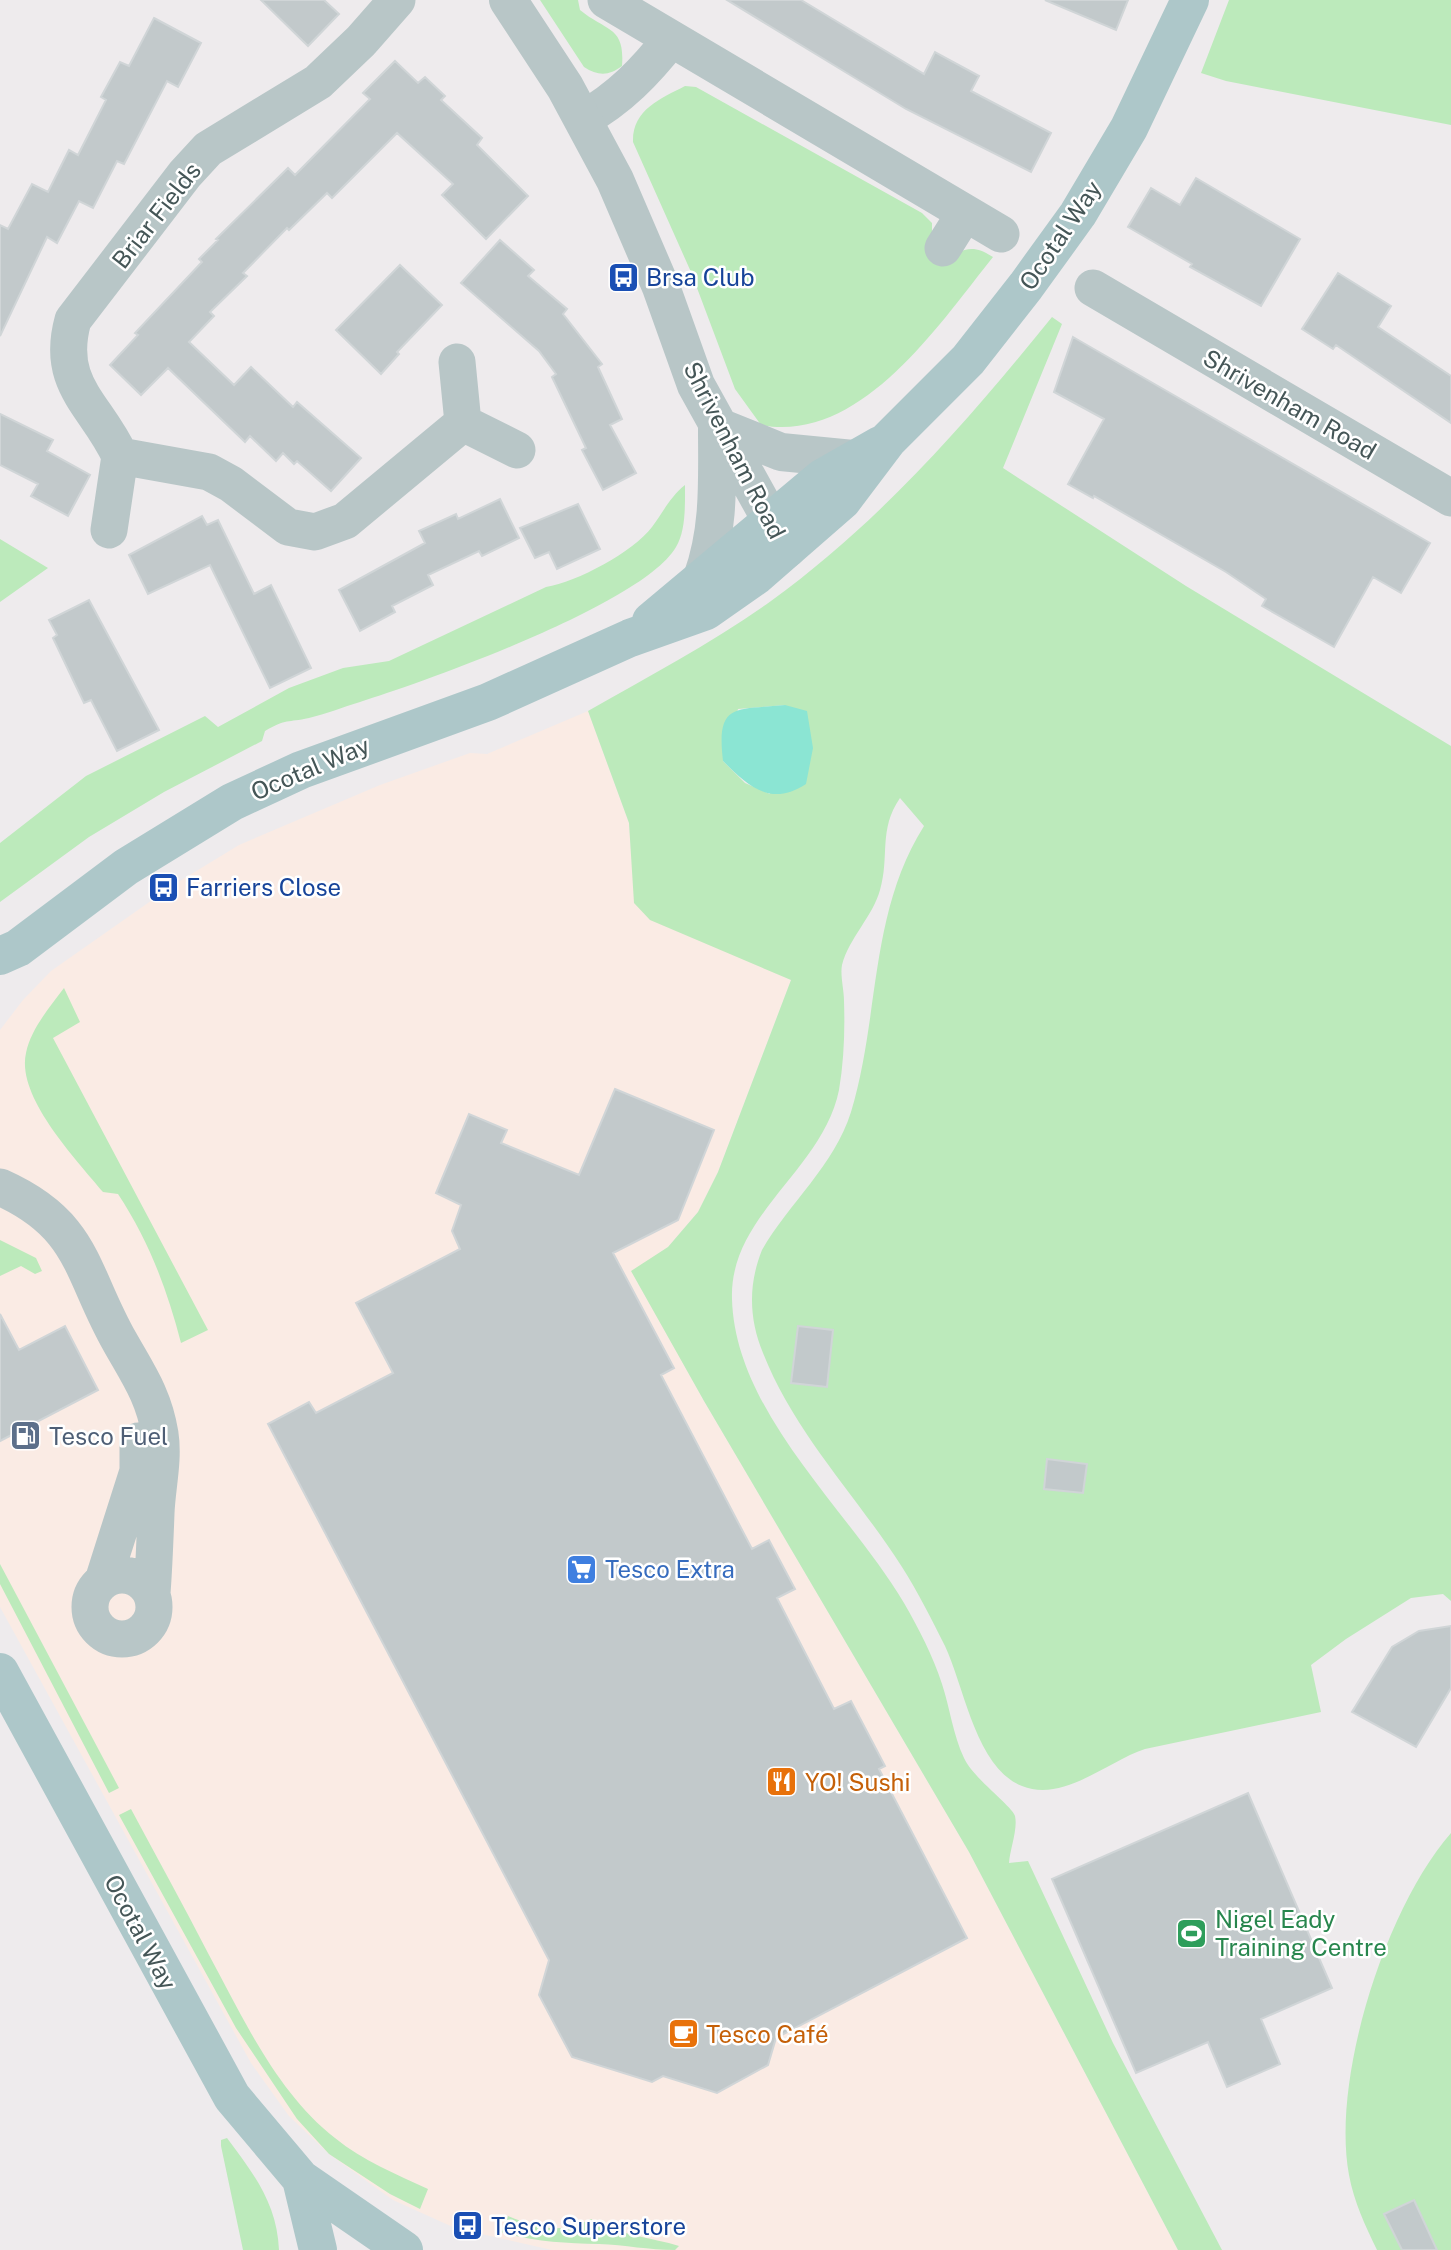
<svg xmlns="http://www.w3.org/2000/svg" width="1451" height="2250" viewBox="0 0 1451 2250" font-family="'Public Sans',sans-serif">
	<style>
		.commercial { fill: #faebe4 }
		.green { fill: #bceabb; fill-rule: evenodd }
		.water { fill: #8be5d3 }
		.building { fill: #c2c9cb; stroke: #d0d5d7; stroke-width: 2 }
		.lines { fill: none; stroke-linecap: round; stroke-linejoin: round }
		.minor { stroke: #b8c6c7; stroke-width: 37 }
		.tertiary { stroke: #b8c6c7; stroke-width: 38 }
		.primary { stroke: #adc7c9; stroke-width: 38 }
		.labels { text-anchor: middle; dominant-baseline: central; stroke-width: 5; stroke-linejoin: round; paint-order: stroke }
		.street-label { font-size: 24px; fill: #455657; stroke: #fff }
		.transit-label { font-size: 24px; fill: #164399; stroke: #fff; text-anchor: start }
		.service-label { font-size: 24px; fill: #4e5e75; stroke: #fff; text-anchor: start }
		.shop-label { font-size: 24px; fill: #366cbe; stroke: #fff; text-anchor: start }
		.food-label { font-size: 24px; fill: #c56008; stroke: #fff; text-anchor: start }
		.leisure-label { font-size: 24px; fill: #27864d; stroke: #fff; text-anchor: start }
	</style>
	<rect width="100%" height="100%" fill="#eeebed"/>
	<!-- commercial -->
	<path class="commercial" d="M 588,711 L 629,823 L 635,903 L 791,980 L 718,1172 L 698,1212 L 668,1247 L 632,1272 L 704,1401 L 969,1852 L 1178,2250 L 552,2250 L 455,2228 L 393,2200 L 329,2154 L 289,2116 L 251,2063 L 0,1607 L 0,1030 L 23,1000 L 51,971 L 175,884 L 239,845 L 380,785 L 470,753 L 487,754 Z"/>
	<!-- green -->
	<path class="green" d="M 540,0 L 578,0 L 580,10 C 607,32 625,26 622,66 C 609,76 598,76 584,67 Z
		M 1229,0 L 1451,0 L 1451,125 L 1226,81 L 1201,73 Z
		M 685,86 L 696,87 L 922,213 L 932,223 L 932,236 L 957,253 C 971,246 980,249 993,257 C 939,324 861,444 761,425 L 735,389 L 691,272 L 633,142 C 632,110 660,99 685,86 Z
		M 1052,317 L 1062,324 L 1003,468 L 1186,586 L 1451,746 L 1451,1601 L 1443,1594 L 1411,1598 L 1346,1639 L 1311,1665 L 1321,1712 L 1145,1749 C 1108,1761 1063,1803 1022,1786 C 976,1768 965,1689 945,1646 C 932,1620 918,1592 902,1567 C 856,1495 795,1434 763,1353 C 749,1319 748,1285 762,1250 C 789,1203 834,1166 851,1112 C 880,1016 869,913 924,826 L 900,798 C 878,830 890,856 880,890 C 873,916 849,938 842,965 C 840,975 844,990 844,1001 C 845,1030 844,1061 839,1090 C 823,1170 729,1215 732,1299 C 735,1413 849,1510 904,1603 C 919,1629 933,1656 942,1684 C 950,1708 953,1735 964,1758 C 973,1778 1013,1807 1015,1816 C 1018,1829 1010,1849 1009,1863 L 1028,1861 L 1113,2043 L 1222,2250 L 1178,2250 L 969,1852 L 704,1401 L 631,1271 L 668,1247 L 698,1212 L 718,1172 L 791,980 L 650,920 L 634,903 L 629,823 L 588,711 C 649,676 714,642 771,601 C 880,522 968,421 1052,317 ZM 785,705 L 770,794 L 745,783 L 723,761 L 738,709 Z
		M 685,485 C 685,504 686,531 676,547 C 643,604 427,681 360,702 C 343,707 326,714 309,718 C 287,723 287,718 265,731 L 262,741 L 164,792 L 89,837 L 0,902 L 0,843 L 86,776 L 205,716 L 218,727 L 289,688 L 343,668 L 389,661 L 546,587 C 577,582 633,552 652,527 C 664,511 670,497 685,485 Z
		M 0,539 L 48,568 L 0,602 Z
		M 64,988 L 80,1022 L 53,1038 L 208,1330 L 181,1343 C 167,1289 149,1241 118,1194 L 103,1192 C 77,1160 16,1097 26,1053 C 31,1029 49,1008 64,988 Z
		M 0,1240 L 36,1258 L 42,1271 L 35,1274 L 21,1266 L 0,1276 Z
		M 0,1564 L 119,1788 L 109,1793 L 0,1584 Z
		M 131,1809 C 157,1858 184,1906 209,1955 C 243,2018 277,2093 335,2138 C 363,2161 396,2174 428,2189 L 420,2209 L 390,2194 L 329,2154 L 297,2119 L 236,2028 L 119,1815 Z
		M 1451,1833 L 1451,2250 L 1377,2250 C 1365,2225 1354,2202 1349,2175 C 1331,2078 1386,1907 1451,1833 Z
		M 227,2138 C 254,2174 277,2204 279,2250 L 243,2250 L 221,2146 L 221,2140 Z
		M 508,2216 C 540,2229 560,2234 591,2219 C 610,2233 654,2238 679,2246 L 675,2250 C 649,2250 625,2245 599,2244 C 564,2243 534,2242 501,2232 Z"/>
	<!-- water -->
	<path class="water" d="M 785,705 L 807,711 L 813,748 L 806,784 C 771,807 749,787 723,761 C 716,702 735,710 785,705 Z"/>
	<!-- building -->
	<path class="building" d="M 261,0 L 324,0 L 339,14 L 308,46 Z
		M 727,0 L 801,0 L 924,74 L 935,52 L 979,76 L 971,91 L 1051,133 L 1031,172 L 906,109 Z
		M 1045,0 L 1128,0 L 1116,30 Z
		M 154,18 L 201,43 L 178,87 L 167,81 L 124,164 L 117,161 L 93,208 L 79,201 L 57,243 L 47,237 L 0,336 L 0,225 L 8,229 L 32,184 L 48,192 L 69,150 L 78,155 L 106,100 L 101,97 L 120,62 L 129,66 Z
		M 395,61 L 418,83 L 425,77 L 445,96 L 441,100 L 482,138 L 477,145 L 528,196 L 486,239 L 442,195 L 453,184 L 397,133 L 332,198 L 327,193 L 289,230 L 287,228 L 243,273 L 247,276 L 210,312 L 214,316 L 189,342 L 234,385 L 251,367 L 293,407 L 297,402 L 361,458 L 331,491 L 297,461 L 294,464 L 283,453 L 276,461 L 250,436 L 245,442 L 168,368 L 141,395 L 110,365 L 138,335 L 135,333 L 202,262 L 199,259 L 218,240 L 216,239 L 288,168 L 295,175 L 370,99 L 363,93 Z
		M 1196,178 L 1300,239 L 1261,306 L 1190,267 L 1192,264 L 1128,227 L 1151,188 L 1180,205 Z
		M 500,240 L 534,270 L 528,276 L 567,309 L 563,314 L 602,364 L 598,367 L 622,419 L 610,425 L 636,473 L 603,490 L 582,450 L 586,448 L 552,377 L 556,374 L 539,351 L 461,283 Z
		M 400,265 L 442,305 L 397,352 L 399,354 L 381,374 L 336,330 Z
		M 1338,273 L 1391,306 L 1378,327 L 1451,376 L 1451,423 L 1336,345 L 1333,349 L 1302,329 Z
		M 1073,337 L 1430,543 L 1401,593 L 1373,577 L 1334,647 L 1262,606 L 1266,599 L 1226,572 L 1094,496 L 1093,498 L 1068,484 L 1104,419 L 1054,392 Z
		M 0,414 L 53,440 L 47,451 L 90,475 L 68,516 L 31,496 L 38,484 L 0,465 Z
		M 500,499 L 519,538 L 482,556 L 479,551 L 428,575 L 433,585 L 392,606 L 395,612 L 360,631 L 339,590 L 425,543 L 419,531 L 456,514 L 458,519 Z
		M 578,504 L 600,549 L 557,569 L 549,552 L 535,558 L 520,528 Z
		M 202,516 L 207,525 L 218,520 L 254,594 L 271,585 L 311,668 L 270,688 L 210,565 L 148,594 L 129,555 Z
		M 89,600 L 159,730 L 117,751 L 91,700 L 84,703 L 53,638 L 57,635 L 49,620 Z
		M 615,1089 L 714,1130 L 678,1220 L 613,1253 L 674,1368 L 661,1375 L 752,1549 L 769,1540 L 795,1589 L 777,1598 L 834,1709 L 851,1701 L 885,1766 L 879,1769 L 967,1938 L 776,2038 L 768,2065 L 717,2093 L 663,2076 L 652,2082 L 572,2057 L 539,1995 L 549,1960 L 268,1424 L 309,1402 L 316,1413 L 393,1373 L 356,1303 L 460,1249 L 452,1231 L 461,1205 L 436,1193 L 469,1114 L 507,1130 L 501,1143 L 579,1175 Z
		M 0,1314 L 19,1350 L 65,1326 L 98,1390 L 0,1441 Z
		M 798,1326 L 833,1330 L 827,1387 L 791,1383 Z
		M 1047,1459 L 1087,1464 L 1083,1493 L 1044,1489 Z
		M 1451,1626 L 1451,1688 L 1416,1747 L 1352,1712 L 1392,1647 L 1419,1631 Z
		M 1248,1793 L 1332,1988 L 1261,2019 L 1280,2064 L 1227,2087 L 1208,2042 L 1136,2073 L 1052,1879 Z
		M 1414,2200 L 1437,2250 L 1402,2250 L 1384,2214 Z"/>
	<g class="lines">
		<!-- minor -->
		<path class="minor" d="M 397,0 L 361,41 L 318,82 L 208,149 L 185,174 L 73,320 C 55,385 96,404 120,456 L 209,472 L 231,484 L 288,527 L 315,532 L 345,521 L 463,423 L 517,450
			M 606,0 L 1001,234
			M 583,119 C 620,98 645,72 671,39
			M 943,248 L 965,213
			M 1093,288 L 1451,498
			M 457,362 L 463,423
			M 109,530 L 120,456
			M 0,1187 C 85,1225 80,1272 120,1342 C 138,1374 154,1396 160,1434 C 164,1460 157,1487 156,1513 C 155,1540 154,1567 152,1593
			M90 1607a32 32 0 1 1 64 0a32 32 0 1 1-64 0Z
			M 103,1581 L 138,1471 L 138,1441"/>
		<!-- tertiary -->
		<path class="tertiary" d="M 508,0 L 565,87 L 615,180 L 661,287 L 696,385 L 787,549
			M 717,426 L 781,452 L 853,459
			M 702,578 C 720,529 717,479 717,428"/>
		<!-- primary -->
		<path class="primary" d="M 651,621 L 822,478 L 880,445
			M 0,956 L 18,948 L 126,867 L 232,802 L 301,770 L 488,702 L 630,638 L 706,611 L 756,576 L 842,501 L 888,440 L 968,360 L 1026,286 L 1078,214 L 1129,128 L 1190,0
			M 0,1672 L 232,2097 L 301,2179 L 404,2250
			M 301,2179 L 318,2250"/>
	</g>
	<!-- icons -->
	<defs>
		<symbol id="bus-square" viewBox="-11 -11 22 22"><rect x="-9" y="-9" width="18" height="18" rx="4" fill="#1a4fb4" stroke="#fff"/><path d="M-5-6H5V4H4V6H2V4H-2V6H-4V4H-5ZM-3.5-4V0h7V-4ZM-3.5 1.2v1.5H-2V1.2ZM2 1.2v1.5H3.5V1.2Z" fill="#fff"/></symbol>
		<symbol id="fuel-square" viewBox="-11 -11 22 22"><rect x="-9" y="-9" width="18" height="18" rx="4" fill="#5c6f8a" stroke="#fff"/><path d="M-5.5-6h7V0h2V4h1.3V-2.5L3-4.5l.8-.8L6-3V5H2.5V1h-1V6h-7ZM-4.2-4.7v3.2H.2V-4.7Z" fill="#fff"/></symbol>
		<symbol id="supermarket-square" viewBox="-11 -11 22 22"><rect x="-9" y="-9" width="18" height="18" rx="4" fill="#3f7fe0" stroke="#fff"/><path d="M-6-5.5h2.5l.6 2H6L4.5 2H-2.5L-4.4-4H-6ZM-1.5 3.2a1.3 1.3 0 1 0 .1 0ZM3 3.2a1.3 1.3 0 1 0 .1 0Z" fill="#fff"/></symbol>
		<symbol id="restaurant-square" viewBox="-11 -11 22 22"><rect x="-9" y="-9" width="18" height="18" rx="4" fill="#e8710a" stroke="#fff"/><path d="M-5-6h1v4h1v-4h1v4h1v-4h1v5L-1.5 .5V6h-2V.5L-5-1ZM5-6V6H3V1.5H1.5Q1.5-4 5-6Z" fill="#fff"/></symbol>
		<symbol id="stadium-square" viewBox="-11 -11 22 22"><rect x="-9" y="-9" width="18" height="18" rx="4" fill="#2e9e5b" stroke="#fff"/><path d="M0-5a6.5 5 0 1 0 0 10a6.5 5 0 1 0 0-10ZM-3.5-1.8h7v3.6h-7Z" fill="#fff"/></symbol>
		<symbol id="cafe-square" viewBox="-11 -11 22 22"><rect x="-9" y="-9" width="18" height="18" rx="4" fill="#e8710a" stroke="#fff"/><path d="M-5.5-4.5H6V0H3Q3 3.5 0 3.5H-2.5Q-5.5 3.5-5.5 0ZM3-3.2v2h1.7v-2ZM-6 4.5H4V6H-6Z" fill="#fff"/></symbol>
	</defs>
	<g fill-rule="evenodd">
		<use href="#bus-square" x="606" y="260" width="35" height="35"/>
		<use href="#bus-square" x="146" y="870" width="35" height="35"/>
		<use href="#fuel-square" x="8" y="1418" width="35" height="35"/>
		<use href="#supermarket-square" x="564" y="1552" width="35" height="35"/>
		<use href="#restaurant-square" x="764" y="1764" width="35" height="35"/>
		<use href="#stadium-square" x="1174" y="1916" width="35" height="35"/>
		<use href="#cafe-square" x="666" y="2016" width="35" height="35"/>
		<use href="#bus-square" x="450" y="2208" width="35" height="35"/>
	</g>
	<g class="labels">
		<!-- street labels -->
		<g class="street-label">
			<text transform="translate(156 215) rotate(-52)">Briar Fields</text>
			<text transform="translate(1060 235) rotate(-56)">Ocotal Way</text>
			<text transform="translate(1290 404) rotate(30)">Shrivenham Road</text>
			<text transform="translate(735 450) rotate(63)">Shrivenham Road</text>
			<text transform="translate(310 768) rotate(-23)">Ocotal Way</text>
			<text transform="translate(141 1932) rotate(62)">Ocotal Way</text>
		</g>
		<!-- transit labels -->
		<g class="transit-label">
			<text x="646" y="277">Brsa Club</text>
			<text x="186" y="887">Farriers Close</text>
			<text x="491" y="2226">Tesco Superstore</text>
		</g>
		<!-- service labels -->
		<g class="service-label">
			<text x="49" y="1436">Tesco Fuel</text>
		</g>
		<!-- shop labels -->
		<g class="shop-label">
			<text x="605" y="1569">Tesco Extra</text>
		</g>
		<!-- food labels -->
		<g class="food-label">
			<text x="805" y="1782">YO! Sushi</text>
			<text x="706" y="2034">Tesco Café</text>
		</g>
		<!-- leisure labels -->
		<g class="leisure-label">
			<text x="1215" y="1919">Nigel Eady<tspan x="1215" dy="28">Training Centre</tspan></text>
		</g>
	</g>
</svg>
